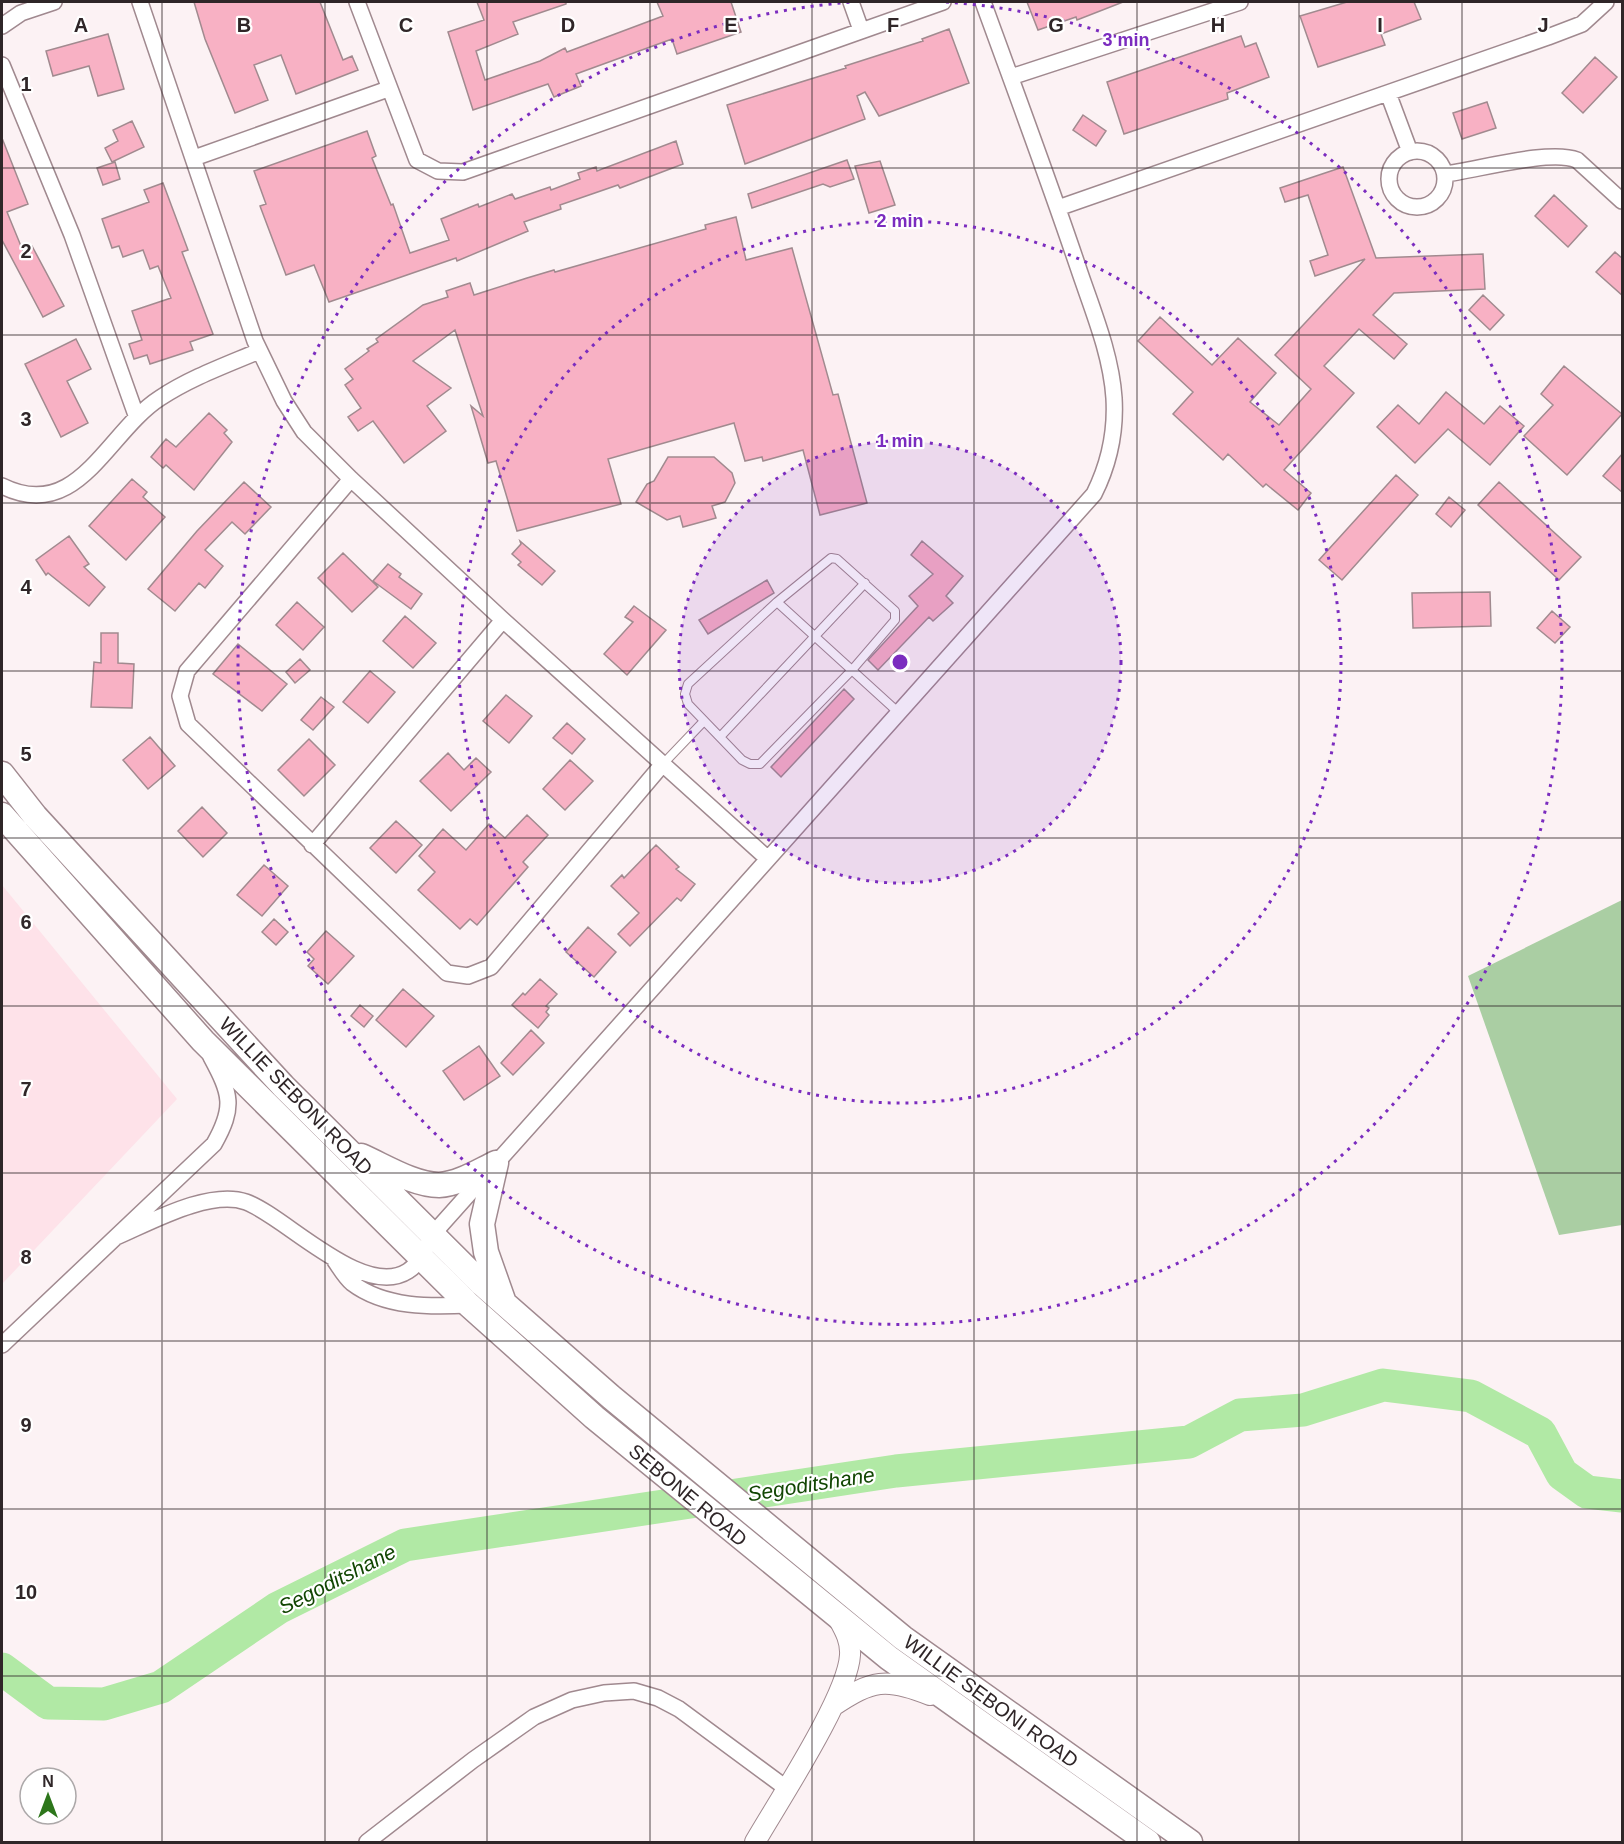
<svg xmlns="http://www.w3.org/2000/svg" width="1624" height="1844" viewBox="0 0 1624 1844" font-family="Arial,sans-serif">
	<style>
		.built { fill: #fee2e9 }
		.green { fill: #aacea3 }
		.lines { fill: none; stroke-linecap: round; stroke-linejoin: round }
		.river { stroke: #b1e9a5; stroke-width: 33 }
		.building { fill: #f8b1c4; stroke: #a18a8f; stroke-width: 1.5 }
		.service-casing { stroke: #a0898f; stroke-width: 10 }
		.minor-casing { stroke: #a0898f; stroke-width: 18 }
		.tertiary-casing { stroke: #a0898f; stroke-width: 22 }
		.primary-casing { stroke: #a0898f; stroke-width: 27 }
		.service { stroke: #fff; stroke-width: 8 }
		.minor { stroke: #fff; stroke-width: 15 }
		.tertiary { stroke: #fff; stroke-width: 20 }
		.primary { stroke: #fff; stroke-width: 24 }
		.grid { fill: none; stroke: #2f2628; stroke-width: 1.5; stroke-opacity: 0.55 }
		.ring { fill: none; stroke: #7b2cbf; stroke-width: 3; stroke-dasharray: 3 6 }
		.labels { text-anchor: middle; dominant-baseline: central; stroke-width: 4.5; stroke-linejoin: round; paint-order: stroke }
		.street-label { font-size: 20px; fill: #2f2628; stroke: #fff }
		.water-label { font-size: 21px; font-style: italic; fill: #114602; stroke: #fff }
		.grid-label { font-size: 20px; text-anchor: middle; font-weight: bold; fill: #2f2628; stroke: #fff; stroke-width: 4.5; stroke-linejoin: round; paint-order: stroke }
		.centre { fill: #7b2cbf; stroke: #fff; stroke-width: 3 }
		.ring-label { font-size: 18px; text-anchor: middle; font-weight: bold; fill: #7b2cbf; stroke: #fff; stroke-width: 4.5; stroke-linejoin: round; paint-order: stroke }
	</style>
	<rect width="100%" height="100%" fill="#fcf2f4"/>
	<!-- built -->
	<path class="built" d="M 2,885 L 177,1099 L 2,1284 Z"/>
	<!-- green -->
	<path class="green" d="M 1622,900 L 1622,1225 L 1559,1235 L 1468,976 Z"/>
	<g class="lines">
		<!-- river -->
		<path class="river" d="M 2,1669 L 48,1703 L 104,1704 L 161,1687 L 278,1608 L 405,1545 L 896,1471 L 1189,1442 L 1240,1415 L 1303,1410 L 1383,1385 L 1471,1396 L 1540,1433 L 1562,1474 L 1587,1492 L 1622,1496"/>
	</g>
	<!-- building -->
	<path class="building" d="M 194,2 L 320,2 L 343,60 L 352,56 L 358,70 L 296,94 L 281,55 L 254,65 L 268,100 L 235,113 L 205,39 Z
		M 477,2 L 566,2 L 566,4 L 513,22 L 518,34 L 476,51 L 485,80 L 540,61 L 565,48 L 567,52 L 663,16 L 657,2 L 731,2 L 741,32 L 677,54 L 672,39 L 576,74 L 581,86 L 554,97 L 548,84 L 473,110 L 448,32 L 484,20 Z
		M 1027,2 L 1123,2 L 1077,20 L 1076,17 L 1038,30 Z
		M 1347,2 L 1414,2 L 1421,19 L 1381,34 L 1385,45 L 1318,67 L 1300,16 Z
		M 949,29 L 969,83 L 879,116 L 865,92 L 857,96 L 865,119 L 745,164 L 727,105 L 846,68 L 845,66 L 923,41 L 922,39 Z
		M 108,34 L 124,89 L 98,96 L 89,66 L 53,76 L 46,51 Z
		M 1241,36 L 1245,47 L 1256,43 L 1269,77 L 1227,93 L 1228,99 L 1124,134 L 1107,82 Z
		M 1595,57 L 1617,77 L 1583,113 L 1562,93 Z
		M 1487,102 L 1496,128 L 1462,139 L 1453,113 Z
		M 1083,115 L 1106,131 L 1096,146 L 1073,130 Z
		M 132,121 L 144,147 L 112,162 L 105,148 L 118,141 L 113,130 Z
		M 367,131 L 376,156 L 372,158 L 391,205 L 393,204 L 410,253 L 449,240 L 441,219 L 478,204 L 479,207 L 512,194 L 515,199 L 550,187 L 551,190 L 580,179 L 578,173 L 596,167 L 597,171 L 676,141 L 683,164 L 620,188 L 618,185 L 560,205 L 561,209 L 524,222 L 528,231 L 457,261 L 456,258 L 329,302 L 314,265 L 286,275 L 260,206 L 266,204 L 254,171 Z
		M 2,138 L 28,204 L 7,212 L 23,251 L 32,246 L 64,306 L 43,317 L 2,240 Z
		M 847,160 L 854,179 L 830,187 L 823,184 L 752,208 L 748,194 Z
		M 880,161 L 895,205 L 869,213 L 855,166 Z
		M 115,162 L 120,179 L 103,185 L 97,168 Z
		M 1343,167 L 1376,258 L 1483,254 L 1485,289 L 1394,293 L 1373,315 L 1407,344 L 1394,359 L 1359,329 L 1324,366 L 1354,393 L 1284,470 L 1311,493 L 1298,510 L 1266,484 L 1263,487 L 1228,454 L 1223,460 L 1173,414 L 1193,392 L 1138,341 L 1160,317 L 1212,365 L 1238,338 L 1276,373 L 1250,402 L 1279,425 L 1311,389 L 1275,355 L 1365,259 L 1315,276 L 1310,261 L 1328,255 L 1308,195 L 1285,202 L 1280,188 Z
		M 163,183 L 188,250 L 182,252 L 213,334 L 190,342 L 193,350 L 150,364 L 147,355 L 134,359 L 129,344 L 142,340 L 132,311 L 171,298 L 158,266 L 150,269 L 143,250 L 123,257 L 119,246 L 112,248 L 102,219 L 149,202 L 144,190 Z
		M 1554,195 L 1587,226 L 1568,247 L 1535,216 Z
		M 736,217 L 746,260 L 792,248 L 833,395 L 838,394 L 867,503 L 820,515 L 803,450 L 763,461 L 762,457 L 745,461 L 734,423 L 608,459 L 621,504 L 517,531 L 496,461 L 488,463 L 471,406 L 483,416 L 455,330 L 413,361 L 451,388 L 427,406 L 446,431 L 404,463 L 373,421 L 358,431 L 348,417 L 361,408 L 345,385 L 353,379 L 345,369 L 369,351 L 367,349 L 378,342 L 376,339 L 423,305 L 448,297 L 446,291 L 470,283 L 474,295 L 527,278 L 554,270 L 555,272 L 706,229 L 705,225 Z
		M 1615,252 L 1623,259 L 1623,296 L 1596,272 Z
		M 1483,295 L 1504,315 L 1490,330 L 1469,310 Z
		M 76,339 L 91,369 L 67,381 L 88,423 L 61,437 L 25,364 Z
		M 1564,366 L 1622,414 L 1567,475 L 1524,436 L 1553,405 L 1541,394 Z
		M 1446,392 L 1484,424 L 1500,406 L 1524,426 L 1490,465 L 1448,429 L 1415,463 L 1377,427 L 1398,405 L 1419,424 Z
		M 209,413 L 227,430 L 224,433 L 232,442 L 194,490 L 166,465 L 163,468 L 151,457 L 166,439 L 176,447 Z
		M 1623,453 L 1623,493 L 1603,476 Z
		M 668,457 L 714,457 L 732,473 L 735,483 L 725,502 L 712,506 L 716,518 L 683,527 L 680,516 L 667,520 L 636,502 L 647,484 L 654,481 Z
		M 1396,475 L 1418,495 L 1342,580 L 1319,560 Z
		M 132,479 L 147,492 L 143,497 L 165,517 L 126,560 L 89,526 Z
		M 244,482 L 271,507 L 245,534 L 232,522 L 205,550 L 223,566 L 205,588 L 199,583 L 175,611 L 148,589 L 197,531 Z
		M 1499,482 L 1581,557 L 1559,580 L 1478,505 Z
		M 1449,497 L 1465,510 L 1451,527 L 1436,514 Z
		M 69,536 L 89,564 L 84,567 L 105,587 L 89,606 L 48,573 L 46,575 L 36,560 Z
		M 520,541 L 555,571 L 542,585 L 518,565 L 521,562 L 512,554 L 521,544 Z
		M 922,541 L 963,576 L 946,596 L 953,603 L 933,621 L 929,617 L 878,670 L 868,660 L 918,606 L 909,596 L 933,574 L 911,555 Z
		M 343,553 L 378,587 L 352,612 L 318,578 Z
		M 388,564 L 401,574 L 399,577 L 422,594 L 411,609 L 373,581 Z
		M 767,580 L 774,593 L 708,634 L 699,620 Z
		M 1490,592 L 1491,626 L 1413,628 L 1412,593 Z
		M 297,602 L 324,627 L 303,650 L 276,625 Z
		M 634,606 L 666,630 L 627,675 L 604,654 L 633,622 L 625,617 Z
		M 1552,611 L 1570,627 L 1555,643 L 1537,628 Z
		M 405,616 L 436,643 L 413,668 L 383,641 Z
		M 101,633 L 118,633 L 118,663 L 134,664 L 132,708 L 91,707 L 94,662 L 101,663 Z
		M 238,644 L 287,684 L 262,711 L 213,674 Z
		M 300,659 L 310,670 L 295,683 L 286,672 Z
		M 370,671 L 395,692 L 368,723 L 343,702 Z
		M 844,689 L 854,699 L 781,777 L 771,767 Z
		M 506,695 L 532,716 L 509,743 L 483,721 Z
		M 321,697 L 334,707 L 313,730 L 301,720 Z
		M 567,723 L 585,739 L 572,754 L 553,738 Z
		M 150,737 L 175,766 L 148,789 L 123,760 Z
		M 309,739 L 335,765 L 304,796 L 278,770 Z
		M 448,753 L 464,770 L 476,758 L 491,772 L 451,811 L 420,781 Z
		M 570,760 L 593,781 L 565,810 L 543,789 Z
		M 202,807 L 227,833 L 203,857 L 178,831 Z
		M 527,815 L 548,835 L 523,862 L 528,867 L 477,925 L 470,919 L 460,929 L 418,890 L 435,872 L 419,856 L 443,829 L 466,850 L 489,824 L 505,838 Z
		M 396,821 L 422,845 L 396,873 L 370,848 Z
		M 656,845 L 679,867 L 676,869 L 695,884 L 681,901 L 677,898 L 630,946 L 618,934 L 639,913 L 611,886 L 622,875 L 624,878 Z
		M 264,865 L 288,886 L 262,916 L 237,895 Z
		M 274,919 L 288,932 L 276,945 L 262,932 Z
		M 588,927 L 616,952 L 594,977 L 566,952 Z
		M 326,931 L 354,956 L 328,984 L 308,966 L 314,959 L 307,952 Z
		M 540,979 L 557,994 L 546,1006 L 549,1008 L 546,1012 L 549,1015 L 538,1028 L 512,1005 L 523,993 L 525,995 Z
		M 403,989 L 434,1016 L 406,1047 L 376,1020 Z
		M 360,1005 L 373,1016 L 364,1027 L 351,1016 Z
		M 531,1030 L 544,1043 L 513,1075 L 501,1063 Z
		M 479,1046 L 500,1076 L 464,1100 L 443,1071 Z"/>
	<g class="lines">
		<defs>
			<path id="service" d="M 831,558 L 837,559 L 895,611 L 895,620 L 852,670 L 760,764 L 750,764 L 742,760 L 688,704 L 685,694 L 688,684 L 777,602 Z
				M 777,602 L 899,713
				M 720,737 L 865,583
				M 662,765 L 704,721"/>
			<path id="minor" d="M 140,2 L 255,341 L 284,401 L 304,432 L 351,479 L 503,620 L 768,859
				M 357,2 L 417,160 L 438,171 L 463,172 L 943,2
				M 851,2 L 861,30
				M 2,26 L 21,13 L 54,2
				M 2,65 L 72,235 L 136,415
				M 1011,77 L 1240,2
				M 1388,93 L 1410,152
				M1389 179a28 28 0 1 1 56 0a28 28 0 1 1-56 0Z
				M 194,158 L 388,89
				M 1445,174 C 1477,170 1550,149 1577,160 L 1622,201
				M 1058,208 L 1548,37 L 1582,24 L 1606,2
				M 351,479 L 187,671 L 180,696 L 188,724 L 447,973 L 468,976 L 491,967 L 662,765
				M 2,486 C 78,524 107,432 160,398 C 190,378 226,365 259,351
				M 312,845 L 503,620
				M 116,1237 C 149,1223 209,1189 246,1202 C 285,1216 363,1300 408,1271 C 421,1263 426,1247 433,1234 L 1094,494 C 1109,464 1116,432 1114,398 C 1111,353 1092,309 1078,267 C 1048,178 1015,90 983,2
				M 335,1261 C 340,1268 345,1277 352,1283 C 385,1308 431,1307 469,1305
				M 2,1345 L 214,1144 C 235,1107 231,1094 211,1057
				M 367,1842 L 473,1760 L 534,1717 L 572,1700 L 604,1693 L 634,1691 L 658,1698 L 679,1709 L 786,1788"/>
			<path id="tertiary" d="M 833,1706 C 872,1680 886,1677 930,1695
				M 755,1842 C 778,1802 848,1696 850,1655 C 851,1640 844,1629 837,1616"/>
			<path id="primary" d="M 2,774 L 35,816 L 283,1086 L 481,1283 L 611,1397 L 903,1638 L 1190,1842
				M 2,815 L 203,1041 L 469,1305 L 594,1417 L 889,1658 L 1148,1842
				M 361,1156 C 384,1166 414,1185 439,1185 C 459,1184 479,1171 496,1163
				M 496,1163 L 482,1224 L 486,1252 L 503,1300"/>
		</defs>
		<!-- service casing -->
		<use href="#service" class="service-casing"/>
		<!-- minor casing -->
		<use href="#minor" class="minor-casing"/>
		<!-- tertiary casing -->
		<use href="#tertiary" class="tertiary-casing"/>
		<!-- primary casing -->
		<use href="#primary" class="primary-casing"/>
		<!-- service -->
		<use href="#service" class="service"/>
		<!-- minor -->
		<use href="#minor" class="minor"/>
		<!-- tertiary -->
		<use href="#tertiary" class="tertiary"/>
		<!-- primary -->
		<use href="#primary" class="primary"/>
	</g>
	<!-- grid -->
	<path class="grid" d="M 162,2 L 162,1842M 325,2 L 325,1842M 487,2 L 487,1842M 650,2 L 650,1842M 812,2 L 812,1842M 974,2 L 974,1842M 1137,2 L 1137,1842M 1299,2 L 1299,1842M 1462,2 L 1462,1842M 2,168 L 1622,168M 2,335 L 1622,335M 2,503 L 1622,503M 2,671 L 1622,671M 2,838 L 1622,838M 2,1006 L 1622,1006M 2,1173 L 1622,1173M 2,1341 L 1622,1341M 2,1509 L 1622,1509M 2,1676 L 1622,1676"/>
	<!-- distance rings -->
	<circle cx="900" cy="662" r="221" fill="#7b2cbf" fill-opacity=".12"/>
	<g class="ring">
		<circle cx="900" cy="662" r="221"/>
		<circle cx="900" cy="662" r="441"/>
		<path d="M946 2A662 662 0 1 1 854 2"/>
	</g>
	<g class="labels">
		<!-- street labels -->
		<g class="street-label">
			<text transform="translate(296 1096) rotate(46)">WILLIE SEBONI ROAD</text>
			<text transform="translate(688 1495) rotate(40)">SEBONE ROAD</text>
			<text transform="translate(991 1701) rotate(36)">WILLIE SEBONI ROAD</text>
		</g>
		<!-- water labels -->
		<g class="water-label">
			<text transform="translate(811 1484) rotate(-9)">Segoditshane</text>
			<text transform="translate(337 1579) rotate(-27)">Segoditshane</text>
		</g>
	</g>
	<g class="grid-label">
		<text x="81" y="32">A</text>
		<text x="244" y="32">B</text>
		<text x="406" y="32">C</text>
		<text x="568" y="32">D</text>
		<text x="731" y="32">E</text>
		<text x="893" y="32">F</text>
		<text x="1056" y="32">G</text>
		<text x="1218" y="32">H</text>
		<text x="1380" y="32">I</text>
		<text x="1543" y="32">J</text>
		<text x="26" y="91">1</text>
		<text x="26" y="258">2</text>
		<text x="26" y="426">3</text>
		<text x="26" y="594">4</text>
		<text x="26" y="761">5</text>
		<text x="26" y="929">6</text>
		<text x="26" y="1096">7</text>
		<text x="26" y="1264">8</text>
		<text x="26" y="1432">9</text>
		<text x="26" y="1599">10</text>
	</g>
	<circle cx="900" cy="662" r="9" class="centre"/>
	<g class="ring-label">
		<text x="1126" y="46">3 min</text>
		<text x="900" y="227">2 min</text>
		<text x="900" y="447">1 min</text>
	</g>
	<!-- border -->
	<rect width="1624" height="1844" fill="none" stroke="#2f2628" stroke-width="6"/>
	<!-- north arrow -->
	<g transform="translate(48 1796)"><circle r="28" fill="#ffffff" stroke="#aca8a9" stroke-width="1.5"/>
	<path d="M0-4.5L10 22L0 15L-10 22Z" fill="#2d761b"/>
	<text y="-9" font-size="16" font-weight="bold" text-anchor="middle" fill="#2f2628">N</text>
	</g>
</svg>
